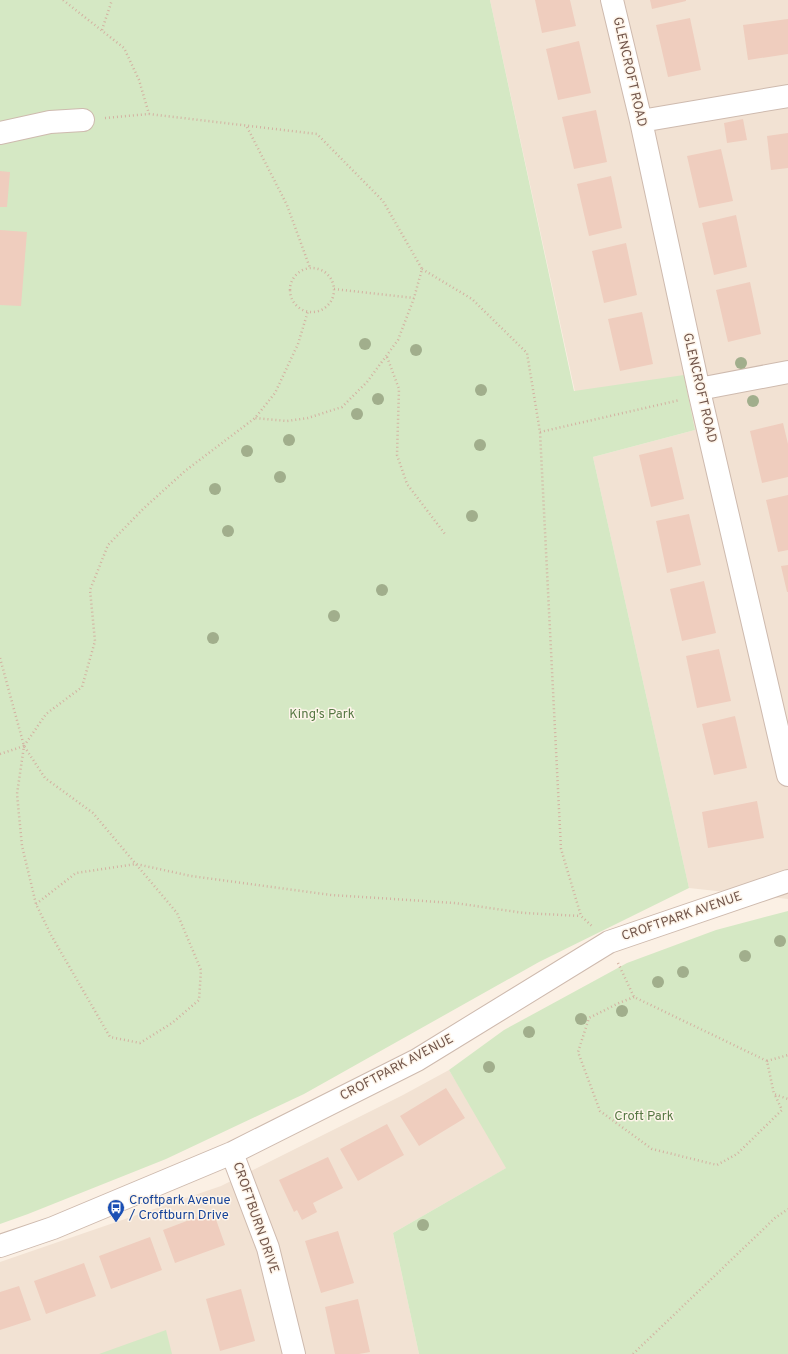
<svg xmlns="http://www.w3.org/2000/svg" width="788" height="1354" viewBox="0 0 788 1354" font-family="Overpass,sans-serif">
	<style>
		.residential { fill: #f2e2d3 }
		.green { fill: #d5e8c4 }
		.building { fill: #efcdbe }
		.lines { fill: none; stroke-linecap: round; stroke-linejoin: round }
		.minor-casing { stroke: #cebaae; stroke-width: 24 }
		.path { stroke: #d3b1a1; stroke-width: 2.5; stroke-dasharray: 1 3; stroke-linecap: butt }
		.minor { stroke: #fff; stroke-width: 22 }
		.tree { fill: #a1ae8c }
		.labels { text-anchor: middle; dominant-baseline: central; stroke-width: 3; stroke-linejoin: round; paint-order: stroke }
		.street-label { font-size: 13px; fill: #72564b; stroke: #fef5ea }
		.park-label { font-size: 13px; fill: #577844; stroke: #fef5ea }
		.transit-label { font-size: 13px; fill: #164399; stroke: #fef5ea; text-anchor: start }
	</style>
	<rect width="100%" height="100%" fill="#fbf0e4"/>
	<!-- residential -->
	<path class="residential" d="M 490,0 L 788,0 L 788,899 L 689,888 L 593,457 L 695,430 L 684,376 L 575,392 Z
		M 449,1070 L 508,1167 L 393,1233 L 419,1354 L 0,1354 L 0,1262 L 221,1186 L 403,1095 Z"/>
	<!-- green -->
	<path class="green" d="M 0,0 L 490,0 L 574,391 L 684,375 L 695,430 L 593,457 L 689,888 L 539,962 L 304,1094 L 166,1159 L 28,1214 L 0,1224 Z
		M 788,911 L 788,1354 L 419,1354 L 393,1233 L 506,1168 L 449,1070 L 504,1030 L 627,963 L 716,930 Z
		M 166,1330 L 172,1354 L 99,1354 Z"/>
	<!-- building -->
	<path class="building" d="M 535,0 L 570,0 L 576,26 L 542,33 Z
		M 650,0 L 686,0 L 686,1 L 652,9 Z
		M 690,18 L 701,70 L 668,77 L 656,25 Z
		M 788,19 L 788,54 L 748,60 L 743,25 Z
		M 579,41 L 591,93 L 558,100 L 546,49 Z
		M 596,110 L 607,162 L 574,169 L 562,117 Z
		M 743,119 L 747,140 L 727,143 L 724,123 Z
		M 788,133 L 788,168 L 771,170 L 767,136 Z
		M 721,149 L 733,201 L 699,208 L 687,156 Z
		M 0,171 L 10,172 L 7,207 L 0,207 Z
		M 611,176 L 622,228 L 589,236 L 577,184 Z
		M 736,215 L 747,267 L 714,275 L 702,223 Z
		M 0,230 L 27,232 L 21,306 L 0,305 Z
		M 626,243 L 637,295 L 604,303 L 592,251 Z
		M 750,282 L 761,334 L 728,342 L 716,290 Z
		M 642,312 L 653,364 L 620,371 L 608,319 Z
		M 783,423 L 788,444 L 788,477 L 762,483 L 750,431 Z
		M 672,447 L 684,499 L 651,507 L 639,455 Z
		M 788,495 L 788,550 L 778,552 L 766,500 Z
		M 689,514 L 701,565 L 667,573 L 656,521 Z
		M 788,565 L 788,592 L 787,592 L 781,566 Z
		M 704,581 L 716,633 L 682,641 L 670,589 Z
		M 719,649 L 731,701 L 697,708 L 686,656 Z
		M 735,716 L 747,768 L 714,775 L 702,724 Z
		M 757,801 L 764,838 L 708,848 L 702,812 Z
		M 446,1088 L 465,1118 L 419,1146 L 400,1116 Z
		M 387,1124 L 404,1155 L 358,1181 L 340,1149 Z
		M 328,1157 L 343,1188 L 313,1203 L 317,1212 L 302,1220 L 297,1210 L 294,1212 L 279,1180 Z
		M 213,1211 L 225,1245 L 175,1263 L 163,1230 Z
		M 338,1231 L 354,1283 L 321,1293 L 305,1241 Z
		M 150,1237 L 162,1270 L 111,1289 L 99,1256 Z
		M 84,1263 L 96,1296 L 46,1314 L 34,1281 Z
		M 19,1286 L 31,1320 L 0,1330 L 0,1292 Z
		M 241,1289 L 255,1341 L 220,1351 L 206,1299 Z
		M 358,1299 L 370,1352 L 359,1354 L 335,1354 L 325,1307 Z"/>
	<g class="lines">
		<defs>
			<path id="minor" d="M 612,0 L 641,121 L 700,395 L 788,775
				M 641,121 L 788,96
				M 0,133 L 50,122 L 83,120
				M 699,389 L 788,372
				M 232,1153 L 268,1248 L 294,1354
				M 0,1246 L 53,1228 L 232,1153 L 417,1060 L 609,942 L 788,881"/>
		</defs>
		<!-- minor casing -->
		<use href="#minor" class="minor-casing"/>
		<!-- path -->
		<path class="path" d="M 63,0 L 124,48 L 139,80 L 149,114
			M 102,30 L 112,0
			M 105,118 L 149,114 L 317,134 L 383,201 L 422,269 L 414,298 L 398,340 L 367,382 L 342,407 L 308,418 L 287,421 L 255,418
			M 247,127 L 287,205 L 310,268
			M290 290a22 22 0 1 1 44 0a22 22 0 1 1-44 0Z
			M 422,269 L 472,299 L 527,353 L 540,432 L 561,849 L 581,916 L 593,927
			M 334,289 L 414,298
			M 387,357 L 399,389 L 397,455 L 407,484 L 445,534
			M 540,432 L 680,400
			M 0,658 L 24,746 L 45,778 L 93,813 L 177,913 L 201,970 L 199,1000 L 172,1023 L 140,1043 L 110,1037 L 51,935 L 36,904 L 22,846 L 17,794 L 24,746 L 46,714 L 82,687 L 95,641 L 90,590 L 108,545 L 143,509 L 185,471 L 255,418 L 275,393 L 298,344 L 308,311
			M 0,754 L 24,746
			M 36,904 L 76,873 L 136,864 L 191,876 L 331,895 L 455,903 L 524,913 L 581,916
			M 618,963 L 634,997 L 767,1061 L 774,1094 L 788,1099
			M 634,997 L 619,1003 L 589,1018 L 578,1052 L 600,1111 L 652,1149 L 717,1165 L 737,1154 L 782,1110 L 775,1095
			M 767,1061 L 788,1055
			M 633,1354 L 775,1218 L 788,1209"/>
		<!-- minor -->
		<use href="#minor" class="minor"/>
	</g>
	<!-- trees -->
	<g class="tree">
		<circle cx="365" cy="344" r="6"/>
		<circle cx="416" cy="350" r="6"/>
		<circle cx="741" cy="363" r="6"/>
		<circle cx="481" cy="390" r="6"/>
		<circle cx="378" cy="399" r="6"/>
		<circle cx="753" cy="401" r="6"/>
		<circle cx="357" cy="414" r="6"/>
		<circle cx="289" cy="440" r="6"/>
		<circle cx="480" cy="445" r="6"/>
		<circle cx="247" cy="451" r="6"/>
		<circle cx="280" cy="477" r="6"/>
		<circle cx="215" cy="489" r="6"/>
		<circle cx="472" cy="516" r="6"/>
		<circle cx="228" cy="531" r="6"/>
		<circle cx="382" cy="590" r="6"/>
		<circle cx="334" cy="616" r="6"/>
		<circle cx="213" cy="638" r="6"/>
		<circle cx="780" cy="941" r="6"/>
		<circle cx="745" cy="956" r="6"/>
		<circle cx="683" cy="972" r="6"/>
		<circle cx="658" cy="982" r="6"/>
		<circle cx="622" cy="1011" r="6"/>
		<circle cx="581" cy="1019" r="6"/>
		<circle cx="529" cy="1032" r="6"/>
		<circle cx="489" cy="1067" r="6"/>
		<circle cx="423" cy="1225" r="6"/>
	</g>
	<!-- icons -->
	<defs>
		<symbol id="bus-pin" viewBox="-11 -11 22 30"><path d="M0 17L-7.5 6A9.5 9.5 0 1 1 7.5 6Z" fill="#1a4fb4" stroke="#fef5ea"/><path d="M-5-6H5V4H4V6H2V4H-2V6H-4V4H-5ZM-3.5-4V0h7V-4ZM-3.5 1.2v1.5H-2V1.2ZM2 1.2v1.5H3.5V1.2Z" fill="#fff"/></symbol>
	</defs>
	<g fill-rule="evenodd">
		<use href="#bus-pin" x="106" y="1198" width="20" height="27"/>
	</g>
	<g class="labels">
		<!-- street labels -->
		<g class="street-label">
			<text transform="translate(629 72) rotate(77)">GLENCROFT ROAD</text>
			<text transform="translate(699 388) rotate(77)">GLENCROFT ROAD</text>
			<text transform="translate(682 917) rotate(-19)">CROFTPARK AVENUE</text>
			<text transform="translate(397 1068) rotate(-28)">CROFTPARK AVENUE</text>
			<text transform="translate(255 1218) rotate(71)">CROFTBURN DRIVE</text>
		</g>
		<!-- park labels -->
		<g class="park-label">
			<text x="322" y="715">King's Park</text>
			<text x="644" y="1117">Croft Park</text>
		</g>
		<!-- transit labels -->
		<g class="transit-label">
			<text x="129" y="1201">Croftpark Avenue<tspan x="129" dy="15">/ Croftburn Drive</tspan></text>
		</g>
	</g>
</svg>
